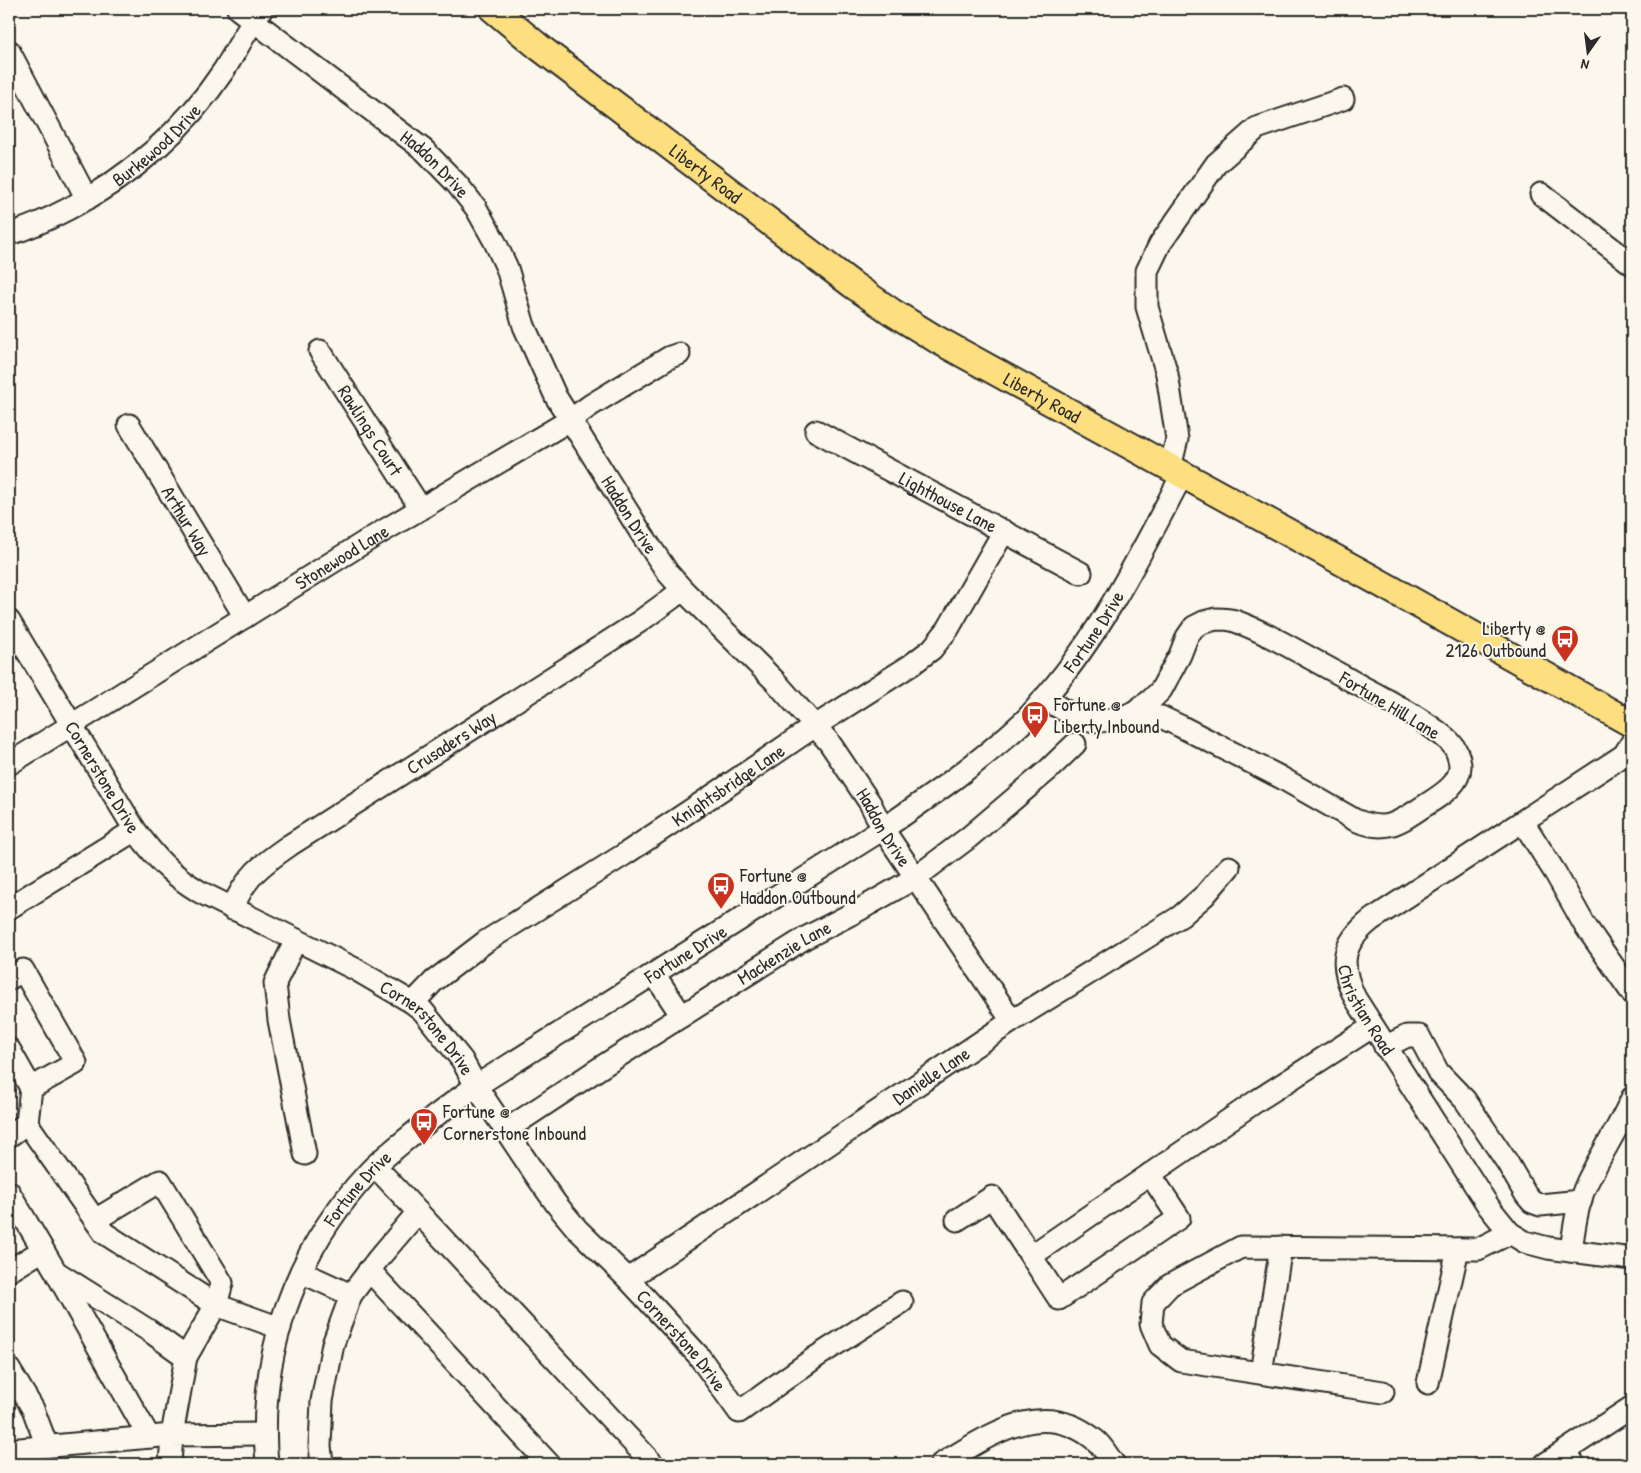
<svg xmlns="http://www.w3.org/2000/svg" width="1641" height="1473" viewBox="0 0 1641 1473" font-family="'Patrick Hand',sans-serif">
	<style>
		.lines { fill: none; stroke-linecap: round; stroke-linejoin: round }
		.minor-casing { stroke: #2b2b2b; stroke-width: 25 }
		.major-casing { stroke: #2b2b2b; stroke-width: 30 }
		.minor { stroke: #fbf7ec; stroke-width: 21 }
		.major { stroke: #fddf80; stroke-width: 26 }
		.labels { text-anchor: middle; dominant-baseline: central; stroke-width: 4; stroke-linejoin: round; paint-order: stroke }
		.street-label { font-size: 19px; fill: #2b2b2b; stroke: #fbf7ec }
		.poi-label { font-size: 19px; fill: #2b2b2b; stroke: #fbf7ec; text-anchor: start }
	</style>
	<rect width="100%" height="100%" fill="#fbf7ec"/>
	<filter id="ink" filterUnits="userSpaceOnUse"><feTurbulence type="fractalNoise" baseFrequency=".02" numOctaves="2"/><feDisplacementMap in="SourceGraphic" scale="10" xChannelSelector="R" yChannelSelector="G"/><feConvolveMatrix kernelMatrix="1 2 1 2 8 2 1 2 1" color-interpolation-filters="sRGB"/></filter>
	<g filter="url(#ink)">
		<g class="lines">
			<defs>
				<g id="minor">
					<path id="s1" d="M 238,9 L 424,150 L 457,184 L 476,208 L 495,242 L 507,268 L 524,326 L 556,397 L 643,536 L 668,573 L 683,590 L 775,681 L 829,742 L 870,803 L 883,829 L 1012,1021"/>
					<path d="M 9,51 L 87,199"/>
					<path d="M 1541,194 L 1632,264"/>
					<path id="s2" d="M 9,234 C 30,228 49,219 68,209 C 132,176 184,130 224,70 C 237,50 247,28 262,9"/>
					<path id="s3" d="M 320,351 L 421,509"/>
					<path id="s4" d="M 129,425 L 245,617"/>
					<path id="s5" d="M 816,431 L 1081,573"/>
					<path d="M 1170,468 L 1177,439 L 1167,374 L 1147,307 L 1147,271 L 1160,244 L 1216,164 L 1257,128 L 1343,99"/>
					<path d="M 1216,619 C 1222,619 1229,619 1235,621 C 1273,635 1308,658 1343,676 C 1367,690 1392,702 1416,717 C 1427,724 1440,732 1450,742 C 1456,748 1459,756 1460,765 C 1461,786 1436,798 1421,808 C 1396,825 1384,832 1355,820 L 1280,777 L 1180,726 L 1161,717 L 1131,714 L 1151,700 L 1161,690 L 1180,655 L 1187,637 L 1194,627 L 1204,622 Z"/>
					<path id="s6" d="M 9,621 L 135,830 C 157,859 169,873 200,892 L 355,969 L 413,1003 L 423,1011 L 462,1060 L 476,1086 L 537,1177 L 557,1205 L 577,1229 L 628,1279 L 698,1355 L 739,1412 L 816,1357 L 902,1302"/>
					<path d="M 1044,698 C 1060,708 1079,721 1099,721 C 1110,721 1121,716 1131,714"/>
					<path id="s7" d="M 1632,742 L 1624,755 L 1371,920 C 1341,944 1339,964 1355,998 L 1489,1207 L 1510,1233 L 1525,1242 L 1548,1248 L 1632,1259"/>
					<path id="s8" d="M 9,764 L 368,540 L 570,420 L 591,405 L 670,357 L 679,354"/>
					<path d="M 1523,822 L 1556,874 L 1584,924 L 1632,993"/>
					<path d="M 9,908 L 135,830"/>
					<path id="s9" d="M 232,909 C 246,876 261,865 290,845 L 639,622 L 683,590"/>
					<path d="M 296,940 L 275,983 L 279,1020 L 305,1154"/>
					<path d="M 654,974 L 682,1016"/>
					<path d="M 9,979 L 23,970 L 76,1063 L 31,1088"/>
					<path id="s10" d="M 413,1003 L 434,981 L 485,942 L 625,854 L 727,786 L 815,726 L 911,665 L 932,649 L 948,629 L 1004,531"/>
					<path d="M 1385,1047 L 1407,1036 L 1419,1036 L 1438,1072 L 1465,1100 L 1507,1162 L 1526,1195 L 1532,1202 L 1540,1205 L 1581,1201"/>
					<path d="M 9,1049 L 31,1088 L 27,1123 L 104,1233 L 216,1305 L 280,1328"/>
					<path id="s11" d="M 506,1130 L 606,1064 L 805,938 L 859,910 L 915,878 L 968,838 L 1048,770 L 1075,744"/>
					<path d="M 9,1136 L 27,1123"/>
					<path d="M 375,1166 L 653,1464"/>
					<path d="M 9,1192 L 56,1272 L 148,1330 L 186,1357 L 172,1435 L 9,1450"/>
					<path d="M 95,1220 L 160,1181 L 222,1283 L 216,1305 L 186,1357"/>
					<path d="M 957,1220 L 992,1197 L 1031,1256 L 1258,1100 L 1372,1027"/>
					<path d="M 1571,1251 C 1574,1229 1577,1204 1587,1183 C 1601,1154 1619,1127 1632,1098"/>
					<path d="M 1031,1256 L 1059,1299 L 1179,1218 L 1150,1174"/>
					<path d="M 369,1270 L 549,1464"/>
					<path d="M 9,1271 L 43,1250"/>
					<path d="M 301,1272 L 351,1295"/>
					<path d="M 57,1274 L 149,1437"/>
					<path id="s12" d="M 628,1279 L 1012,1021 L 1181,916 L 1205,895 L 1229,867"/>
					<path d="M 9,1369 L 33,1409 L 47,1446"/>
					<path d="M 1261,1373 L 1281,1247"/>
					<path d="M 1428,1383 L 1458,1249"/>
					<path d="M 1383,1392 L 1181,1361 L 1160,1345 L 1151,1324 L 1153,1303 L 1170,1285 L 1241,1247 L 1478,1249 L 1510,1233"/>
					<path d="M 170,1464 L 172,1435 L 265,1434"/>
					<path id="s13" d="M 267,1464 C 257,1357 294,1253 367,1174 C 376,1164 387,1155 398,1146 C 423,1125 449,1105 476,1086 L 883,829 C 931,796 979,763 1022,723 C 1031,715 1039,704 1047,695 C 1104,629 1142,551 1182,475"/>
					<path d="M 322,1464 L 320,1446 L 322,1401 L 333,1344 L 351,1295 L 378,1259 L 418,1212"/>
					<path d="M 941,1464 C 989,1436 1042,1396 1095,1440 C 1103,1446 1108,1457 1114,1464"/>
					<path d="M 1545,1464 L 1565,1451"/>
					<path d="M 1574,1464 L 1565,1451 L 1632,1407"/>
				</g>
				<g id="major">
					<path id="s14" d="M 493,9 L 539,47 L 853,285 L 892,312 L 936,339 L 1373,579 L 1632,724"/>
				</g>
			</defs>
			<!-- minor casing -->
			<use href="#minor" class="minor-casing"/>
			<!-- major casing -->
			<use href="#major" class="major-casing"/>
			<!-- minor -->
			<use href="#minor" class="minor"/>
			<!-- major -->
			<use href="#major" class="major"/>
		</g>
	</g>
	<!-- icons -->
	<defs>
		<symbol id="bus-pin" viewBox="-11 -11 22 30"><path d="M0 17L-7.5 6A9.5 9.5 0 1 1 7.5 6Z" fill="#c8321e" stroke="#fbf7ec"/><path d="M-5-6H5V4H4V6H2V4H-2V6H-4V4H-5ZM-3.5-4V0h7V-4ZM-3.5 1.2v1.5H-2V1.2ZM2 1.2v1.5H3.5V1.2Z" fill="#fff"/></symbol>
	</defs>
	<g fill-rule="evenodd">
		<use href="#bus-pin" x="1549" y="623" width="32" height="43"/>
		<use href="#bus-pin" x="1019" y="699" width="32" height="43"/>
		<use href="#bus-pin" x="705" y="870" width="32" height="43"/>
		<use href="#bus-pin" x="408" y="1106" width="32" height="43"/>
	</g>
	<g class="labels">
		<!-- street labels -->
		<g class="street-label">
			<text stroke="none"><textPath href="#s2" startOffset="174">Burkewood Drive</textPath></text>
			<text stroke="none"><textPath href="#s1" startOffset="251">Haddon Drive</textPath></text>
			<text stroke="none"><textPath href="#s14" startOffset="269">Liberty Road</textPath></text>
			<text stroke="none"><textPath href="#s14" startOffset="674">Liberty Road</textPath></text>
			<text stroke="none"><textPath href="#s3" startOffset="94">Rawlings Court</textPath></text>
			<text stroke="none"><textPath href="#s5" startOffset="150">Lighthouse Lane</textPath></text>
			<text stroke="none"><textPath href="#s1" startOffset="656">Haddon Drive</textPath></text>
			<text stroke="none"><textPath href="#s4" startOffset="112">Arthur Way</textPath></text>
			<text stroke="none"><textPath href="#s8" startOffset="392">Stonewood Lane</textPath></text>
			<text stroke="none"><textPath href="#s13" startOffset="1229">Fortune Drive</textPath></text>
			<text transform="translate(1390 705) rotate(31)">Fortune Hill Lane</text>
			<text stroke="none"><textPath href="#s9" startOffset="279">Crusaders Way</textPath></text>
			<text stroke="none"><textPath href="#s6" startOffset="182">Cornerstone Drive</textPath></text>
			<text stroke="none"><textPath href="#s10" startOffset="384">Knightsbridge Lane</textPath></text>
			<text stroke="none"><textPath href="#s1" startOffset="1061">Haddon Drive</textPath></text>
			<text stroke="none"><textPath href="#s11" startOffset="330">Mackenzie Lane</textPath></text>
			<text stroke="none"><textPath href="#s13" startOffset="704">Fortune Drive</textPath></text>
			<text stroke="none"><textPath href="#s7" startOffset="421">Christian Road</textPath></text>
			<text stroke="none"><textPath href="#s6" startOffset="602">Cornerstone Drive</textPath></text>
			<text stroke="none"><textPath href="#s12" startOffset="365">Danielle Lane</textPath></text>
			<text stroke="none"><textPath href="#s13" startOffset="299">Fortune Drive</textPath></text>
			<text stroke="none"><textPath href="#s6" startOffset="1008">Cornerstone Drive</textPath></text>
		</g>
		<!-- poi labels -->
		<g class="poi-label">
			<text x="1546" y="628" text-anchor="end">Liberty @<tspan x="1546" dy="22">2126 Outbound</tspan></text>
			<text x="1054" y="704">Fortune @<tspan x="1054" dy="22">Liberty Inbound</tspan></text>
			<text x="740" y="875">Fortune @<tspan x="740" dy="22">Haddon Outbound</tspan></text>
			<text x="443" y="1111">Fortune @<tspan x="443" dy="22">Cornerstone Inbound</tspan></text>
		</g>
	</g>
	<!-- margin -->
	<rect width="1641" height="1473" fill="none" stroke="#fbf7ec" stroke-width="30"/>
	<rect x="15" y="15" width="1611" height="1443" fill="none" stroke="#2b2b2b" stroke-width="2" filter="url(#ink)"/>
	<!-- north arrow -->
	<g transform="translate(1588 52) rotate(194)" stroke="#fbf7ec" stroke-width="4" paint-order="stroke">
	<path d="M0-4L9 19L0 12L-9 19Z" fill="#2b2b2b"/>
	<text y="-8" font-size="14" font-weight="bold" text-anchor="middle" fill="#2b2b2b">N</text>
	</g>
</svg>
